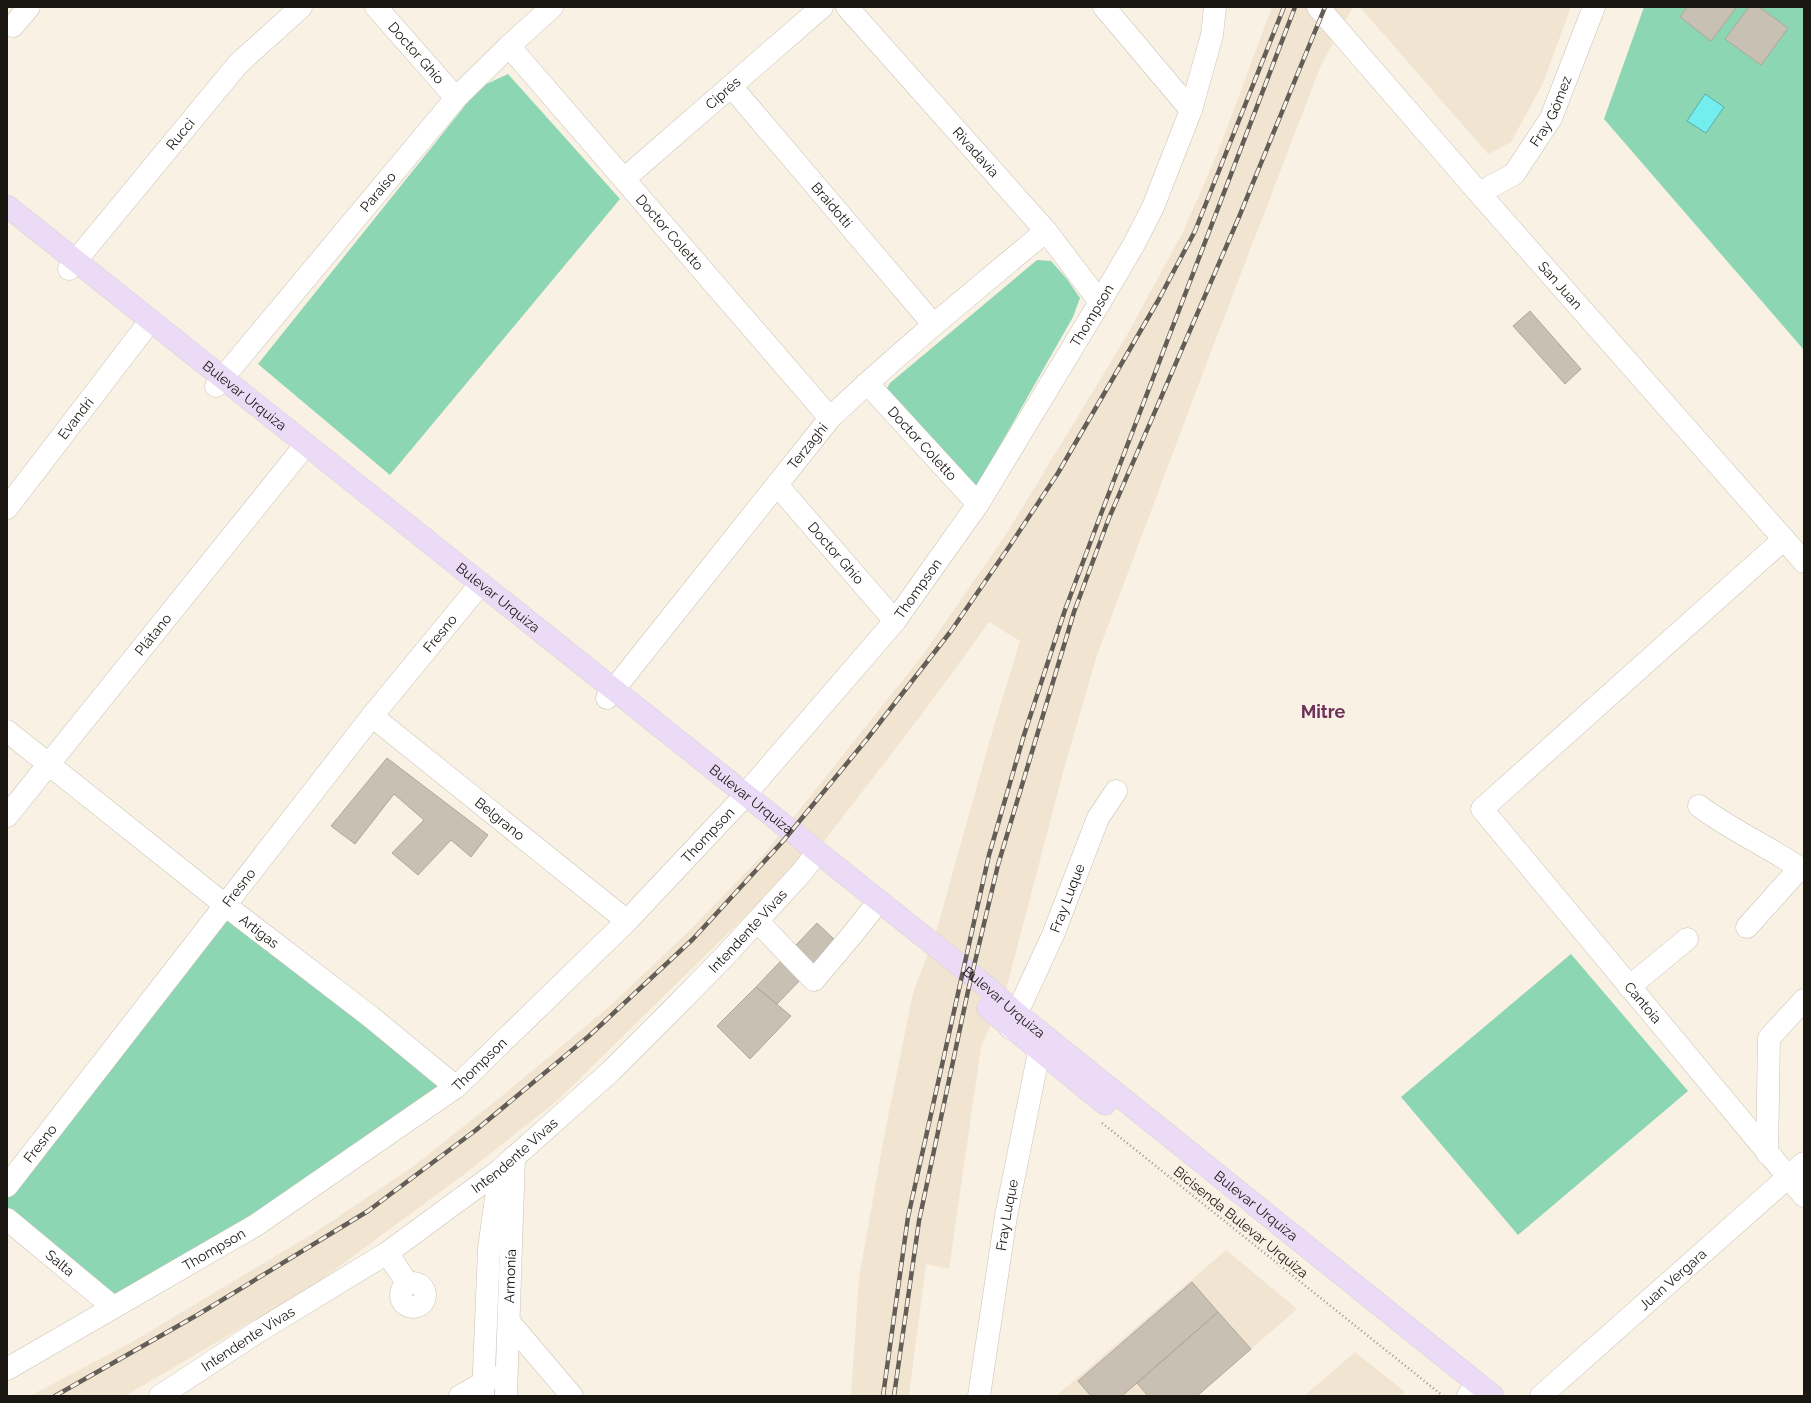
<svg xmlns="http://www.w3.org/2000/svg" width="1811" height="1403" viewBox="0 0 1811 1403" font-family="Raleway,sans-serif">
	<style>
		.built { fill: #f1e4d1 }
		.green { fill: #8dd6b3 }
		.water { fill: #74edee; stroke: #59adac }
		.building { fill: #c9c0b4; stroke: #afa79b }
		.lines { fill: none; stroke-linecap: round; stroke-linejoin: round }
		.minor-casing { stroke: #c9c1b4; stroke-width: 23 }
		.major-casing { stroke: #d6d5d4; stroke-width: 23 }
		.path { stroke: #989389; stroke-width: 2.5; stroke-dasharray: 1 3; stroke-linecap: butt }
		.minor { stroke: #fff; stroke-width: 22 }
		.major { stroke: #ebdbf6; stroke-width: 22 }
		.rail-casing { stroke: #625d56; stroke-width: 4.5 }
		.rail { stroke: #f9f1e4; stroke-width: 3; stroke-dasharray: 9; stroke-linecap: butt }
		.labels { text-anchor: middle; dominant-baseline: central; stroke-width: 4; stroke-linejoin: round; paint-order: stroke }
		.street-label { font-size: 14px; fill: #1a1712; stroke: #f9f1e4 }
		.district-label { font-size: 18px; font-weight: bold; fill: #6e3159; stroke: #f9f1e4 }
	</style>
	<rect width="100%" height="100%" fill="#f9f1e4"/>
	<!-- built -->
	<path class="built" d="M 1272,7 L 1353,7 L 1321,65 L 1212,349 L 1097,655 L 1063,772 L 1006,990 L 981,1047 L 949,1269 L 926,1264 L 909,1396 L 851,1396 L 859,1278 L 885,1132 L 913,993 L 935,936 L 991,736 L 1020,641 L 989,622 L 922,714 L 822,844 L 783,879 L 558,1100 L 462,1176 L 314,1285 L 125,1396 L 30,1396 L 134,1341 L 314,1233 L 414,1166 L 508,1091 L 610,1006 L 688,932 L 765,853 L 922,656 L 1007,533 L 1126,337 L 1184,230 L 1220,147 Z
		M 1360,7 L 1571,7 L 1543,83 L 1511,142 L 1488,154 Z
		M 1226,1250 L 1297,1309 L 1197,1396 L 1056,1396 Z
		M 1355,1352 L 1405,1392 L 1400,1396 L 1304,1396 Z"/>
	<!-- green -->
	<path class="green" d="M 1644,7 L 1804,7 L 1804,350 L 1604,119 Z
		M 508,74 L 620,199 L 390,475 L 258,364 L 480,87 Z
		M 1037,260 L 1051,261 L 1067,279 L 1080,298 L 1073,317 L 977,486 L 968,483 L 891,398 L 887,388 L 890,383 Z
		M 225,905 L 456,1087 L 113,1307 L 7,1219 L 7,1186 Z
		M 1571,954 L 1688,1091 L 1518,1235 L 1401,1097 Z"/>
	<!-- water -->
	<path class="water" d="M 1705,94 L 1724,107 L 1706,133 L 1687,121 Z"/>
	<!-- building -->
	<path class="building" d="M 1687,7 L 1734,7 L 1736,8 L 1711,41 L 1680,17 Z
		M 1749,7 L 1759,7 L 1788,28 L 1761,65 L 1725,39 Z
		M 1530,311 L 1581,369 L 1565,384 L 1513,326 Z
		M 387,758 L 488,835 L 471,857 L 451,840 L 418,875 L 392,853 L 424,820 L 394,794 L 355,844 L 331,826 Z
		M 817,923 L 837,942 L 777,1004 L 756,987 Z
		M 756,987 L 791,1016 L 750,1059 L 717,1026 Z
		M 1192,1282 L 1218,1312 L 1122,1396 L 1091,1396 L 1078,1381 Z
		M 1218,1312 L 1251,1349 L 1197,1396 L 1148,1396 L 1137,1383 Z"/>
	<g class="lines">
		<defs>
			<g id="minor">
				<path id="s1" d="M 376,7 L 456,98"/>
				<path id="s2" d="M 847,7 L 1046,231 L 1100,302"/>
				<path d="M 1104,7 L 1191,110"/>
				<path id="s3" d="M 1318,7 L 1479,193 L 1804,562"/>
				<path d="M 13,26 L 29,7"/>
				<path id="s4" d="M 509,46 L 830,418"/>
				<path id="s5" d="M 731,86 L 933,324"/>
				<path id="s6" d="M 624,179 L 822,7"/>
				<path id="s7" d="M 1479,193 L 1514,174 L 1551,118 L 1594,7"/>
				<path id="s8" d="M 69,269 L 238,64 L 301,7"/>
				<path id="s9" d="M 867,383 L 978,504"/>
				<path id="s10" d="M 216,386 L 456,98 L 509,46 L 552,7"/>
				<path id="s11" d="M 777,485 L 895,621"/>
				<path id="s12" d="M 7,508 L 144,329"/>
				<path id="s13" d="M 1784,539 L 1482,809 L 1804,1196"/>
				<path id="s14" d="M 607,698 L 830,418 C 899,352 973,292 1046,231"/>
				<path id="s15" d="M 372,716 L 627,921"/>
				<path id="s16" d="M 7,731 L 225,905 L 371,1017 L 456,1087"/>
				<path d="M 1699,806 C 1732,831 1770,847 1804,871"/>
				<path id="s17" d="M 7,816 L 299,453"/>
				<path d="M 757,921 L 814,980 L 852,935 L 871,911"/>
				<path d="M 1747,927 L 1800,868"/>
				<path d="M 1629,987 L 1687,939"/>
				<path id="s18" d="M 1010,1028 L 1053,935 L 1098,818 L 1116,791"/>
				<path d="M 1767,1153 L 1769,1038 L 1804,1000"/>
				<path id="s19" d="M 7,1186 L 372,716 L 474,592"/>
				<path id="s20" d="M 7,1219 L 113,1307"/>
				<path d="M 387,1253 L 408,1284"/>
				<circle cx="413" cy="1295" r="12"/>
				<path d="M 510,1323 L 572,1396"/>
				<path id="s21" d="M 7,1369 L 256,1225 L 456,1087 L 627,921 L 738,803 L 895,621 L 978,504 L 1100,302 L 1133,246 L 1153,207 L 1191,110 L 1212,35 L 1215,7"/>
				<path id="s22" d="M 160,1396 L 259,1331 L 387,1253 L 500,1170 L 611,1071 L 668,1014 L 724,957 L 803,871 L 817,852"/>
				<path d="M 460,1396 L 494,1377"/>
				<path d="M 483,1396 L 489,1248 L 500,1170"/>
				<path id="s23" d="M 506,1396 L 514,1157"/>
				<path id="s24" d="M 979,1396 L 1006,1216 L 1039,1052 L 1044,1036"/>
				<path d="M 1468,1396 L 1469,1394"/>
				<path id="s25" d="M 1541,1396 L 1804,1163"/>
			</g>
			<g id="major">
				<path id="s26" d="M 7,206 L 987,987 L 1016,1013 L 1493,1396"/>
				<path d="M 988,1008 L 1105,1104"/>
			</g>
		</defs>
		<!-- minor casing -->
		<use href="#minor" class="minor-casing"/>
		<!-- major casing -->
		<use href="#major" class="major-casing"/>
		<!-- path -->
		<path class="path" d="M 1102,1123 L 1443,1396"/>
		<!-- minor -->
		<use href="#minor" class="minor"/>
		<!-- major -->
		<use href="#major" class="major"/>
		<defs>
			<path id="rail" d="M 55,1396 L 199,1314 L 368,1211 L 476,1130 L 589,1036 L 693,939 L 784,840 L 867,739 L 951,631 L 1011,544 L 1058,473 L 1159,299 L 1195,231 L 1284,7
				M 883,1396 L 908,1217 L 989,855 L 1024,735 L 1065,610 L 1101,514 L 1295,7
				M 894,1396 L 919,1221 L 968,991 L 998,865 L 1074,612 L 1109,518 L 1239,217 L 1325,7"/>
		</defs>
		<!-- rail casing -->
		<use href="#rail" class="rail-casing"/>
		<!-- rail -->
		<use href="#rail" class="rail"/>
	</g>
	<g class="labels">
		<!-- street labels -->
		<g class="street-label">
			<text stroke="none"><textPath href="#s1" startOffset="61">Doctor Ghío</textPath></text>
			<text stroke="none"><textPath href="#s6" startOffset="131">Ciprés</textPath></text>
			<text stroke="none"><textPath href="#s7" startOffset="113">Fray Gómez</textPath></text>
			<text stroke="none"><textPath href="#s8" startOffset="175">Rucci</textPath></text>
			<text stroke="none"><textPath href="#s2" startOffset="194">Rivadavia</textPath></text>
			<text stroke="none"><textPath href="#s10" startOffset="253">Paraíso</textPath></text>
			<text stroke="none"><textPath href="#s5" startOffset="156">Braidotti</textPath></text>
			<text stroke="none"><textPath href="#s4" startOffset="246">Doctor Coletto</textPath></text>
			<text stroke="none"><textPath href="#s3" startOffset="369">San Juan</textPath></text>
			<text stroke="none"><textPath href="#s21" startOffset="1535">Thompson</textPath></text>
			<text stroke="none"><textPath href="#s26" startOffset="304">Bulevar Urquiza</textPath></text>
			<text stroke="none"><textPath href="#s12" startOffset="113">Evandri</textPath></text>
			<text stroke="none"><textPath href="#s9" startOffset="82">Doctor Coletto</textPath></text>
			<text stroke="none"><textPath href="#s14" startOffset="322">Terzaghi</textPath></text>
			<text stroke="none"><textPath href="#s11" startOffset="90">Doctor Ghío</textPath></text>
			<text stroke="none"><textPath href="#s21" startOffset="1211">Thompson</textPath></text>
			<text stroke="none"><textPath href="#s26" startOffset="628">Bulevar Urquiza</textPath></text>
			<text stroke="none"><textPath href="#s19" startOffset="702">Fresno</textPath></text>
			<text stroke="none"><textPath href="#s17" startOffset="233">Plátano</textPath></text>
			<text stroke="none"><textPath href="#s26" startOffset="952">Bulevar Urquiza</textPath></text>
			<text stroke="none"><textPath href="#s15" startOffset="164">Belgrano</textPath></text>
			<text stroke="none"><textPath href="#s21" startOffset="887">Thompson</textPath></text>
			<text stroke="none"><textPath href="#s19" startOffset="378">Fresno</textPath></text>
			<text stroke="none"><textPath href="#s18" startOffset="142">Fray Luque</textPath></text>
			<text stroke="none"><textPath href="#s22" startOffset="753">Intendente Vivas</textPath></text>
			<text stroke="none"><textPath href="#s16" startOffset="322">Artigas</textPath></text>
			<text stroke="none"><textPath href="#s26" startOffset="1276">Bulevar Urquiza</textPath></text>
			<text stroke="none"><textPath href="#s13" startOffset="657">Cantoia</textPath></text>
			<text stroke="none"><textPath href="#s21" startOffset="563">Thompson</textPath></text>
			<text stroke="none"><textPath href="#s19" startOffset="54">Fresno</textPath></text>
			<text stroke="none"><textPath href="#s22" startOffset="429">Intendente Vivas</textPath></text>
			<text stroke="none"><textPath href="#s26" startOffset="1600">Bulevar Urquiza</textPath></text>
			<text stroke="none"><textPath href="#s24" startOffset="183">Fray Luque</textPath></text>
			<text transform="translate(1241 1222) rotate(39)">Bicisenda Bulevar Urquiza</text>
			<text stroke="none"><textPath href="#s21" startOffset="239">Thompson</textPath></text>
			<text stroke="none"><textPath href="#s20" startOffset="69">Salta</textPath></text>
			<text stroke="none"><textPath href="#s23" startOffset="120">Armonía</textPath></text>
			<text stroke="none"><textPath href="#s25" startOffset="176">Juan Vergara</textPath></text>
			<text stroke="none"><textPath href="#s22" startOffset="105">Intendente Vivas</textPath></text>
		</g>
		<!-- district labels -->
		<g class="district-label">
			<text x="1323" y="711">Mitre</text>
		</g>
	</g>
	<!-- border -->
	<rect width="1811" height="1403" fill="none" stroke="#1a1712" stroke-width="16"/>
</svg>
